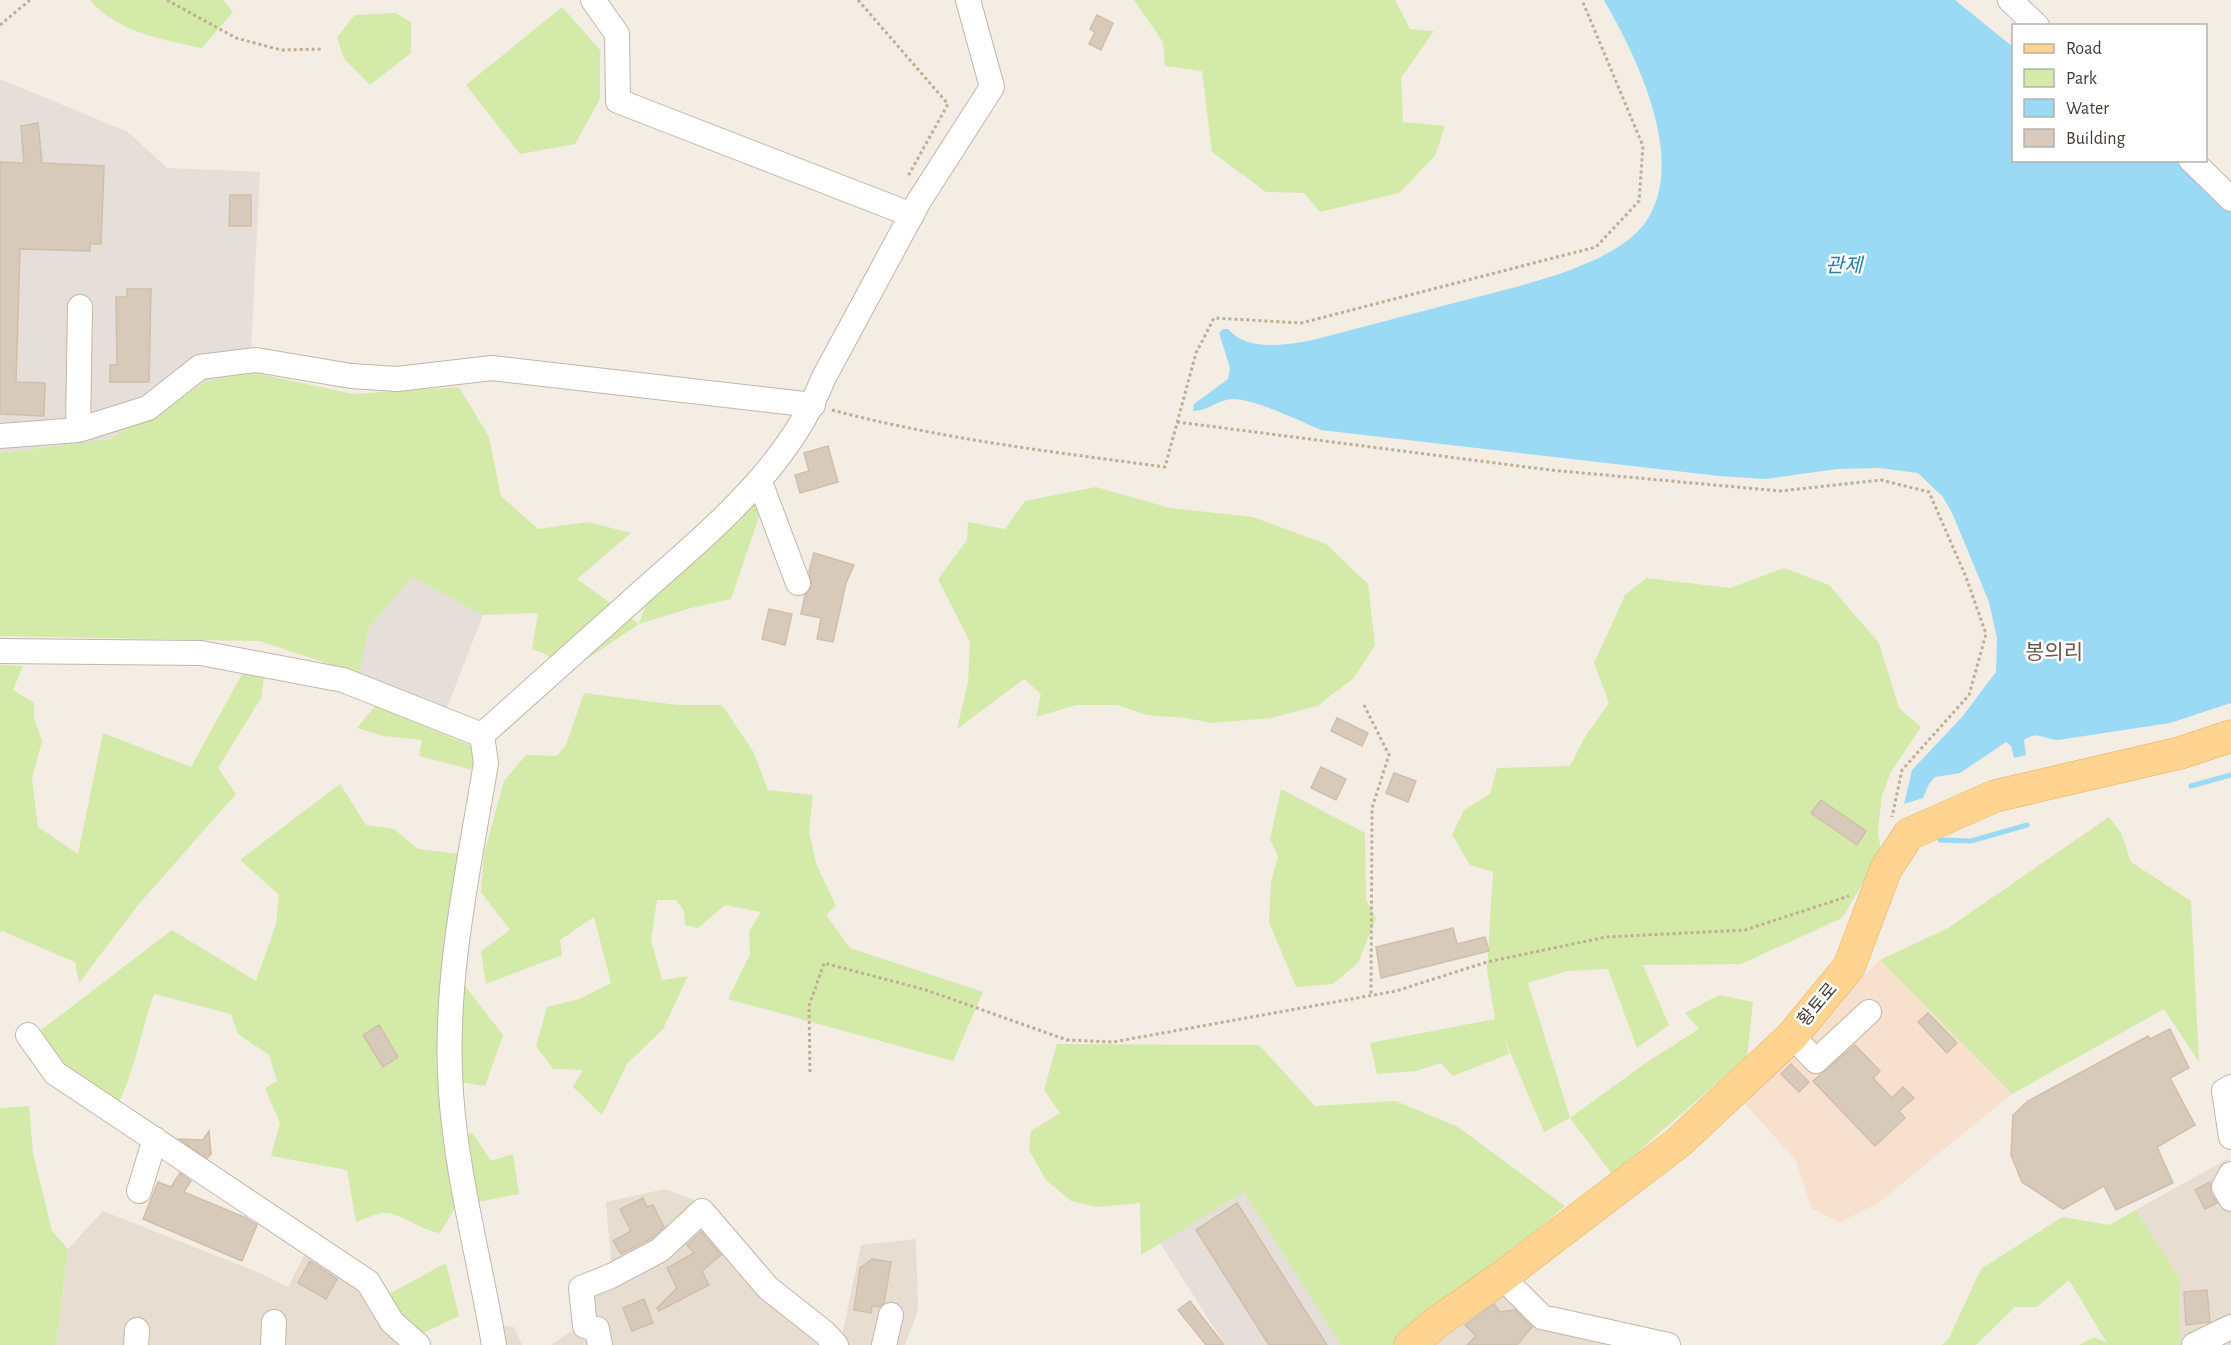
<svg xmlns="http://www.w3.org/2000/svg" width="2231" height="1345" viewBox="0 0 2231 1345" font-family="'Alegreya Sans','Noto Sans KR',sans-serif">
	<style>
		.residential { fill: #e7ded1 }
		.commercial { fill: #f7e0cd }
		.industrial { fill: #e5ded9 }
		.green { fill: #d4eaa9 }
		.water { fill: #9bdaf4 }
		.lines { fill: none; stroke-linecap: round; stroke-linejoin: round }
		.stream { stroke: #9bdaf4; stroke-width: 5 }
		.building { fill: #d8cabb; stroke: #d0beab; stroke-width: 1.5 }
		.minor-casing { stroke: #c2b6a9; stroke-width: 26 }
		.major-casing { stroke: #eaaf5a; stroke-width: 33 }
		.path { stroke: #c1ad96; stroke-width: 3; stroke-dasharray: 3 3; stroke-linecap: butt }
		.minor { stroke: #fff; stroke-width: 24 }
		.major { stroke: #ffd390; stroke-width: 32 }
		.labels { text-anchor: middle; dominant-baseline: central; stroke-width: 5; stroke-linejoin: round; paint-order: stroke }
		.street-label { font-size: 18px; fill: #453c33; stroke: #fff }
		.water-label { font-size: 20px; font-style: italic; fill: #257ea6; stroke: #fff }
		.quarter-label { font-size: 21px; fill: #69594a; stroke: #fff }
	</style>
	<rect width="100%" height="100%" fill="#f3ede4"/>
	<!-- residential -->
	<path class="residential" d="M 2227,1159 L 2231,1162 L 2231,1345 L 2180,1345 L 2179,1277 L 2136,1210 Z
		M 665,1189 L 705,1204 L 777,1287 L 839,1345 L 551,1345 L 580,1325 L 576,1286 L 612,1271 L 606,1202 Z
		M 103,1211 L 260,1273 L 288,1287 L 308,1248 L 362,1287 L 407,1345 L 56,1345 L 68,1249 Z
		M 916,1239 L 918,1311 L 905,1345 L 847,1345 L 842,1335 L 861,1245 Z
		M 1502,1286 L 1614,1345 L 1426,1345 Z
		M 501,1325 L 514,1327 L 522,1345 L 503,1345 Z"/>
	<!-- commercial -->
	<path class="commercial" d="M 1880,960 L 2012,1094 L 1878,1203 L 1840,1222 L 1812,1209 L 1796,1161 L 1740,1098 Z"/>
	<!-- industrial -->
	<path class="industrial" d="M 0,79 L 128,132 L 167,168 L 260,172 L 250,372 L 205,382 L 110,439 L 0,453 Z
		M 412,577 L 483,615 L 446,710 L 359,674 L 369,628 Z
		M 1244,1192 L 1341,1345 L 1225,1345 L 1160,1243 Z"/>
	<!-- green -->
	<path class="green" d="M 90,0 L 223,0 L 233,12 L 202,48 C 163,40 117,32 90,0 Z
		M 1134,0 L 1395,0 L 1410,29 L 1434,31 L 1401,78 L 1403,122 L 1445,126 L 1435,156 L 1399,193 L 1320,212 L 1304,193 L 1266,192 L 1212,152 L 1202,71 L 1165,66 L 1163,42 Z
		M 562,7 L 600,50 L 600,99 L 575,144 L 520,154 L 466,85 Z
		M 395,13 L 411,22 L 411,53 L 370,85 L 344,59 L 337,37 L 355,15 Z
		M 250,372 L 353,394 L 459,387 L 489,437 L 501,496 L 538,529 L 588,522 L 631,533 L 577,579 L 639,624 L 647,601 L 752,498 L 760,514 L 731,599 L 691,608 L 639,624 L 567,672 L 545,654 L 532,649 L 538,613 L 483,615 L 412,577 L 369,628 L 359,674 L 260,641 L 0,636 L 0,453 L 110,439 L 205,382 Z
		M 1096,487 L 1170,508 L 1253,517 L 1326,544 L 1368,584 L 1375,645 L 1354,678 L 1317,706 L 1271,718 L 1212,723 L 1186,718 L 1147,715 L 1117,705 L 1076,705 L 1036,717 L 1041,694 L 1024,679 L 957,729 L 968,682 L 970,642 L 938,579 L 967,540 L 968,522 L 1005,529 L 1025,501 Z
		M 1784,568 L 1829,585 L 1879,643 L 1899,708 L 1921,727 L 1891,772 L 1882,795 L 1878,831 L 1881,853 L 1842,918 L 1741,964 L 1643,965 L 1669,1025 L 1637,1048 L 1608,969 L 1568,971 L 1528,983 L 1570,1118 L 1647,1062 L 1699,1029 L 1685,1013 L 1719,995 L 1753,1002 L 1747,1057 L 1612,1174 L 1570,1118 L 1544,1132 L 1504,1038 L 1509,1054 L 1453,1076 L 1441,1063 L 1416,1071 L 1377,1074 L 1370,1043 L 1495,1019 L 1487,970 L 1493,872 L 1470,865 L 1452,835 L 1464,810 L 1490,794 L 1497,768 L 1570,766 L 1585,737 L 1609,703 L 1594,663 L 1625,595 L 1646,578 L 1730,588 Z
		M 0,665 L 23,666 L 13,690 L 34,703 L 34,718 L 42,741 L 32,778 L 38,827 L 78,854 L 103,733 L 191,767 L 242,674 L 264,677 L 261,698 L 218,768 L 236,794 L 138,905 L 79,983 L 75,962 L 2,931 L 0,933 Z
		M 584,693 L 678,705 L 722,705 L 753,751 L 768,790 L 813,795 L 809,831 L 816,863 L 836,906 L 826,915 L 850,948 L 983,992 L 953,1061 L 728,999 L 750,954 L 749,931 L 761,912 L 725,905 L 698,928 L 685,925 L 684,911 L 676,900 L 657,900 L 651,940 L 662,980 L 688,976 L 663,1029 L 627,1064 L 602,1115 L 573,1087 L 583,1070 L 553,1069 L 536,1046 L 547,1007 L 579,999 L 611,983 L 594,917 L 560,940 L 562,955 L 486,984 L 481,951 L 510,930 L 481,892 L 484,853 L 504,781 L 526,755 L 557,756 L 566,745 Z
		M 375,706 L 472,746 L 473,770 L 419,756 L 422,740 L 384,736 L 357,728 Z
		M 340,784 L 366,825 L 394,829 L 418,849 L 459,854 L 452,896 L 436,1063 L 459,1201 L 440,1233 C 420,1230 403,1214 385,1213 C 376,1213 365,1219 356,1222 L 347,1170 L 271,1156 L 280,1123 L 265,1088 L 277,1081 L 269,1055 L 238,1034 L 231,1014 L 154,994 C 141,1030 136,1067 119,1102 L 67,1073 L 36,1034 L 172,930 L 256,981 L 276,924 L 279,895 L 240,860 Z
		M 1281,789 L 1365,833 L 1366,900 L 1376,918 L 1358,963 L 1333,984 L 1296,987 L 1269,922 L 1271,882 L 1278,856 L 1270,839 Z
		M 2109,817 L 2121,833 L 2131,862 L 2191,901 L 2199,1062 L 2164,1009 L 2012,1094 L 1880,960 L 1948,928 Z
		M 458,977 L 503,1035 L 485,1086 L 459,1082 Z
		M 1057,1044 L 1259,1045 L 1315,1106 L 1396,1101 L 1458,1127 L 1565,1206 L 1398,1345 L 1341,1345 L 1244,1192 L 1141,1255 L 1140,1203 L 1097,1207 L 1071,1201 L 1046,1180 L 1029,1150 L 1031,1131 L 1060,1113 L 1044,1090 Z
		M 29,1106 L 33,1153 L 52,1231 L 68,1249 L 56,1345 L 0,1345 L 0,1108 Z
		M 472,1132 L 491,1161 L 513,1154 L 519,1194 L 478,1202 L 463,1139 Z
		M 2136,1210 L 2179,1277 L 2180,1345 L 2079,1345 L 2094,1337 L 2107,1343 L 2069,1280 L 2037,1307 L 2015,1307 L 1976,1345 L 1941,1345 L 1948,1340 L 1981,1269 L 2062,1217 L 2109,1225 Z
		M 446,1263 L 459,1316 L 419,1335 L 401,1322 L 387,1295 Z"/>
	<!-- water -->
	<path class="water" d="M 1604,0 L 1955,0 L 2013,47 L 2014,160 L 2178,161 L 2231,211 L 2231,703 L 2170,723 L 2058,740 C 2045,740 2037,730 2024,740 L 2026,755 L 2014,758 L 2011,746 L 2006,742 L 1960,773 L 1935,777 L 1929,784 L 1923,798 L 1904,804 L 1912,770 L 1962,717 L 1996,672 L 1997,638 L 1989,602 L 1953,515 L 1943,497 L 1918,473 L 1879,468 L 1837,469 L 1765,479 L 1719,476 L 1321,430 C 1300,421 1255,399 1233,399 C 1219,399 1208,411 1193,411 L 1194,404 L 1228,379 L 1230,368 L 1219,333 L 1223,329 L 1228,329 C 1247,352 1287,345 1313,340 C 1360,328 1407,315 1454,303 C 1508,288 1611,269 1645,223 C 1689,161 1636,56 1604,0 Z"/>
	<g class="lines">
		<!-- stream -->
		<path class="stream" d="M 2191,786 L 2231,775
			M 1940,840 L 1971,841 L 2027,825"/>
	</g>
	<!-- building -->
	<path class="building" d="M 1097,15 L 1113,23 L 1101,50 L 1089,44 L 1095,32 L 1090,29 Z
		M 38,123 L 42,163 L 104,166 L 101,244 L 90,244 L 90,251 L 20,249 L 16,382 L 45,383 L 44,416 L 0,414 L 0,162 L 24,163 L 21,126 Z
		M 230,195 L 251,195 L 251,226 L 229,226 Z
		M 127,289 L 151,289 L 149,382 L 110,382 L 110,365 L 117,365 L 116,297 L 127,297 Z
		M 828,446 L 838,482 L 800,493 L 795,475 L 809,471 L 804,453 Z
		M 814,553 L 854,565 L 846,583 L 833,642 L 817,639 L 821,618 L 801,614 L 805,595 L 812,586 L 809,571 Z
		M 769,609 L 792,614 L 785,645 L 762,639 Z
		M 1337,718 L 1368,733 L 1362,746 L 1331,731 Z
		M 1321,767 L 1346,779 L 1336,800 L 1311,788 Z
		M 1394,773 L 1416,781 L 1408,802 L 1386,793 Z
		M 1821,800 L 1866,831 L 1857,845 L 1811,813 Z
		M 1453,928 L 1457,944 L 1485,937 L 1489,951 L 1381,978 L 1376,947 Z
		M 1928,1013 L 1957,1043 L 1947,1053 L 1918,1022 Z
		M 379,1025 L 398,1057 L 383,1067 L 363,1035 Z
		M 2170,1029 L 2189,1068 L 2170,1078 L 2195,1125 L 2157,1147 L 2173,1183 L 2116,1210 L 2104,1186 L 2063,1209 L 2022,1182 L 2011,1155 L 2013,1115 L 2028,1101 L 2148,1036 L 2150,1039 Z
		M 1855,1045 L 1880,1071 L 1873,1078 L 1892,1098 L 1903,1087 L 1914,1098 L 1899,1111 L 1905,1118 L 1875,1146 L 1813,1081 Z
		M 1791,1064 L 1809,1082 L 1799,1092 L 1781,1074 Z
		M 209,1131 L 211,1154 L 207,1158 L 179,1139 L 203,1140 Z
		M 180,1173 L 191,1181 L 184,1192 L 246,1218 L 257,1225 L 242,1261 L 143,1219 L 158,1182 L 171,1187 Z
		M 2210,1182 L 2211,1194 L 2217,1203 L 2205,1209 L 2195,1190 Z
		M 643,1198 L 647,1207 L 653,1205 L 664,1227 L 652,1238 L 621,1254 L 613,1241 L 631,1231 L 620,1209 Z
		M 1237,1203 L 1327,1345 L 1269,1345 L 1196,1230 Z
		M 701,1232 L 721,1255 L 702,1271 L 709,1285 L 659,1311 L 657,1308 L 677,1288 L 667,1268 L 694,1253 L 687,1245 Z
		M 872,1259 L 891,1262 L 884,1303 L 879,1307 L 872,1306 L 871,1313 L 854,1310 L 860,1268 Z
		M 310,1261 L 337,1279 L 326,1299 L 298,1283 Z
		M 2207,1290 L 2210,1322 L 2186,1325 L 2184,1292 Z
		M 644,1299 L 653,1323 L 632,1331 L 623,1308 Z
		M 1190,1301 L 1224,1345 L 1206,1345 L 1178,1310 Z
		M 1494,1304 L 1500,1312 L 1515,1310 L 1532,1327 L 1517,1345 L 1467,1345 L 1476,1336 L 1465,1325 Z"/>
	<g class="lines">
		<defs>
			<path id="minor" d="M 593,0 L 617,34 L 618,101 L 912,215
				M 2010,0 L 2037,26
				M 2191,160 L 2231,199
				M 78,430 L 80,307
				M 0,436 L 78,430 L 148,408 L 200,367 L 256,360 L 351,376 L 397,379 L 492,368 L 813,405
				M 760,482 L 798,583
				M 0,651 L 201,653 L 343,680 L 482,735 L 486,763 C 468,872 443,983 451,1093 C 457,1178 480,1261 494,1345
				M 482,735 C 533,689 584,644 635,598 C 706,534 788,470 823,379 L 919,201 L 992,87 L 968,0
				M 28,1035 L 55,1073 L 368,1282 L 392,1322 L 418,1345
				M 1792,1036 L 1816,1061 L 1869,1012
				M 2231,1087 L 2224,1091 L 2231,1137
				M 2231,1174 L 2224,1187 L 2231,1199
				M 139,1191 L 155,1139
				M 1502,1277 L 1542,1317 L 1668,1345
				M 136,1345 L 137,1330
				M 273,1345 L 274,1322
				M 600,1345 L 597,1329 L 585,1326 L 581,1288 L 611,1276 L 660,1250 L 702,1211 L 768,1288 L 825,1333 L 836,1345
				M 884,1345 L 891,1315
				M 2194,1345 L 2231,1327"/>
			<path id="major" d="M 1410,1345 L 1437,1322 L 1502,1277 L 1679,1142 L 1792,1036 L 1849,967 L 1886,869 L 1909,834 L 1995,796 L 2180,753 L 2231,736"/>
		</defs>
		<!-- minor casing -->
		<use href="#minor" class="minor-casing"/>
		<!-- major casing -->
		<use href="#major" class="major-casing"/>
		<!-- path -->
		<path class="path" d="M 167,0 L 236,38 L 281,50 L 323,49
			M 858,0 L 948,104 L 907,178
			M 0,25 L 30,0
			M 832,410 C 941,439 1053,452 1165,467 L 1196,353 L 1214,318 L 1301,323 L 1596,247 L 1639,201 L 1643,146 L 1582,0
			M 1177,422 L 1550,470 L 1780,491 L 1881,480 L 1929,492 L 1966,577 L 1986,634 L 1969,695 L 1902,770 L 1892,817
			M 1364,705 L 1389,755 L 1372,808 L 1371,996
			M 810,1072 L 809,1006 L 824,963 L 926,990 L 1067,1040 L 1113,1042 L 1396,991 L 1487,962 L 1606,937 L 1745,930 L 1849,896"/>
		<!-- minor -->
		<use href="#minor" class="minor"/>
		<!-- major -->
		<use href="#major" class="major"/>
	</g>
	<g class="labels">
		<!-- street labels -->
		<g class="street-label">
			<text transform="translate(1818 1005) rotate(-50)">황토로</text>
		</g>
		<!-- water labels -->
		<g class="water-label">
			<text x="1844" y="266">관제</text>
		</g>
		<!-- quarter labels -->
		<g class="quarter-label">
			<text x="2054" y="652">봉의리</text>
		</g>
	</g>
	<!-- legend -->
	<rect x="2012" y="24" width="195" height="138" fill="#ffffff" stroke="#b5b1ad" stroke-width="1.5"/>
	<rect x="2024" y="44" width="30" height="9" fill="#ffd390" stroke="#b5b1ad" stroke-width="1.5"/>
	<text x="2066" y="54" font-size="18" fill="#453c33">Road</text>
	<rect x="2024" y="69" width="30" height="18" fill="#d4eaa9" stroke="#b5b1ad" stroke-width="1.5"/>
	<text x="2066" y="84" font-size="18" fill="#453c33">Park</text>
	<rect x="2024" y="99" width="30" height="18" fill="#9bdaf4" stroke="#b5b1ad" stroke-width="1.5"/>
	<text x="2066" y="114" font-size="18" fill="#453c33">Water</text>
	<rect x="2024" y="129" width="30" height="18" fill="#d8cabb" stroke="#b5b1ad" stroke-width="1.5"/>
	<text x="2066" y="144" font-size="18" fill="#453c33">Building</text>
</svg>
